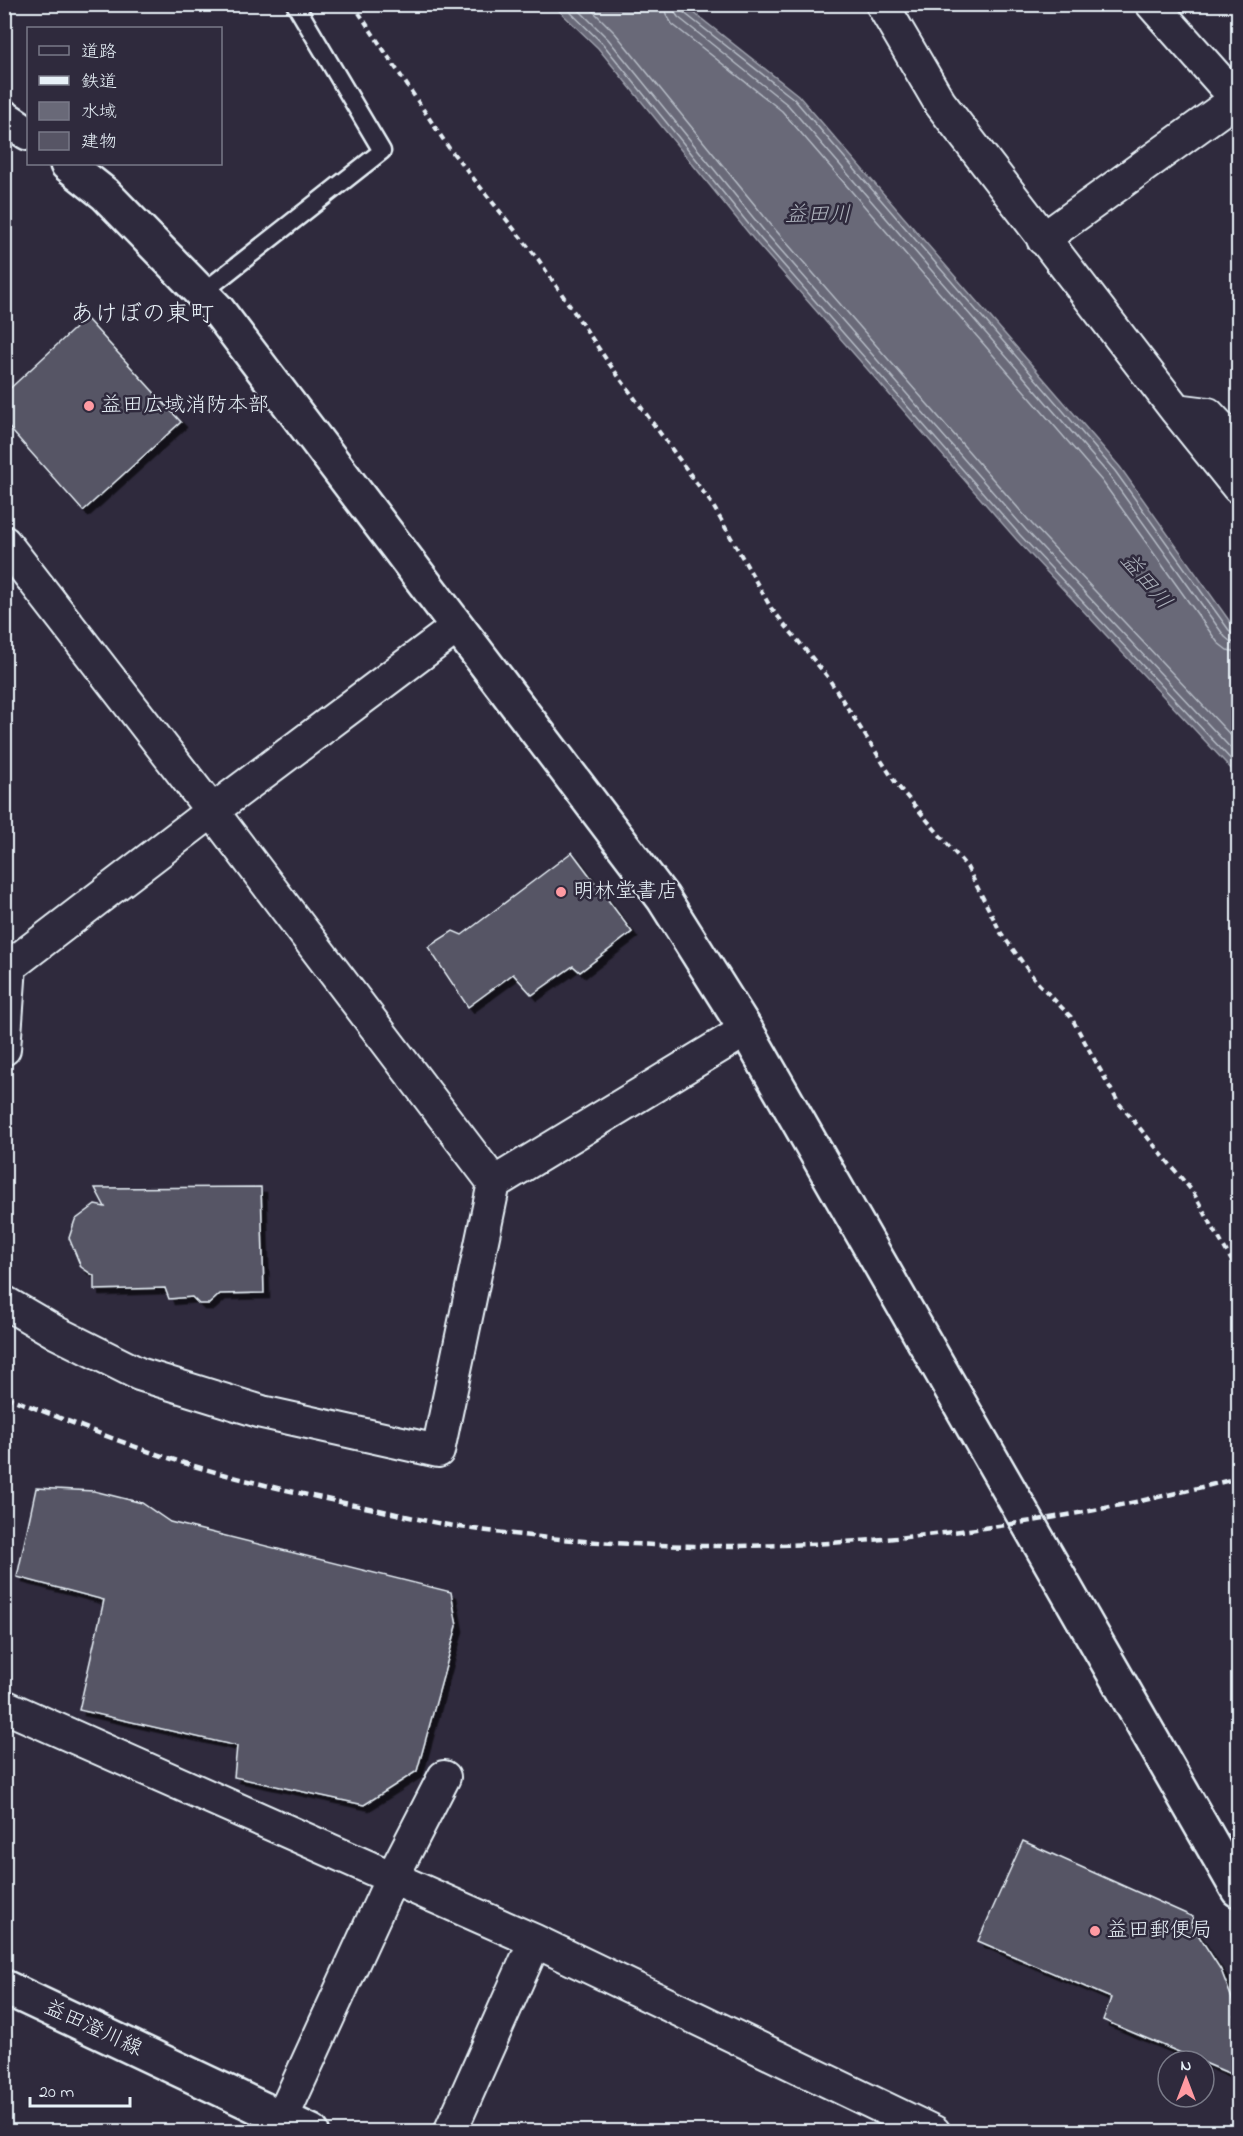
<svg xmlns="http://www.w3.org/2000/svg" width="1243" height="2136" viewBox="0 0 1243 2136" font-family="'Indie Flower','Klee One',sans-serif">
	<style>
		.water { fill: #696978; stroke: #9c9fab; stroke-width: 1.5 }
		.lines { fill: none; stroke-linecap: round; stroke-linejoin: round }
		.shore { stroke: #b5bbc5; stroke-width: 1.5 }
		.building { fill: #575565; stroke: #e8f1f8; stroke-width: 1.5; filter: url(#shadow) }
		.service-casing { stroke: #e8f1f8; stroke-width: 21 }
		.minor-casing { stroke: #e8f1f8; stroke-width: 36 }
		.tertiary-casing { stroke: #e8f1f8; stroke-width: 38 }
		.primary-casing { stroke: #e8f1f8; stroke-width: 38 }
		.path { stroke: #e8f1f8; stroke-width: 4; stroke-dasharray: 6 4.5; stroke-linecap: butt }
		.service { stroke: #2f2a3d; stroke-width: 16 }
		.minor { stroke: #2f2a3d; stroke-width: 32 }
		.tertiary { stroke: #2f2a3d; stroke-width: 33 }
		.primary { stroke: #2f2a3d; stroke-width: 33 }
		.rail { stroke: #e8f1f8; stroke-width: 4.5; stroke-dasharray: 9 4.5; stroke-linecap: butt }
		.poi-dot { fill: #ff9aa2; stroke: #2f2a3d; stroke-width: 2 }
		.labels { text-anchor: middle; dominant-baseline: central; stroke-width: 5; stroke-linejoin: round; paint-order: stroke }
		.poi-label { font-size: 21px; fill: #e8f1f8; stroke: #2f2a3d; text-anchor: start }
		.street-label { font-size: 21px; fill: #e8f1f8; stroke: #2f2a3d }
		.water-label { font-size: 22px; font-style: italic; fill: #afb4be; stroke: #2f2a3d }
		.quarter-label { font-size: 24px; fill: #e8f1f8; stroke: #2f2a3d }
	</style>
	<defs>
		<filter id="shadow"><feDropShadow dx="5.5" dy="5.5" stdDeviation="0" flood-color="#0009"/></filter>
	</defs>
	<rect width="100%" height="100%" fill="#2f2a3d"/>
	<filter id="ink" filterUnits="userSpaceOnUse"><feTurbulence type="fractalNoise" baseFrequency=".0167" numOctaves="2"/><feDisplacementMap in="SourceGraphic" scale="12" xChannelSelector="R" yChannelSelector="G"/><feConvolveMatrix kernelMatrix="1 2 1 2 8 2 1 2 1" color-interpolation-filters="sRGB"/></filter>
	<g filter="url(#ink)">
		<!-- water -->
		<path class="water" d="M 553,5 L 684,5 L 798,95 L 1120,467 L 1238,633 L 1238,776 L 1016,539 L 755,241 L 598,48 Z"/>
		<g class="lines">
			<!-- shore -->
			<path class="shore" d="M 562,4 L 603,44 L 759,237 L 1020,535 L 1238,767
				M 573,4 L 608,39 L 765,232 L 1026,530 L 1238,756
				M 586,4 L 615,33 L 772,226 L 1032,524 L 1238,743
				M 664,4 L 666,14 L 672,24 L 782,111 L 1102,481 L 1218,643 L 1227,650 L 1238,652
				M 673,4 L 674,11 L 678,17 L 788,105 L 1109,475 L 1225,637 L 1231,642 L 1238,643
				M 681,4 L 683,12 L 794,99 L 1115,471 L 1231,633 L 1238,636"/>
		</g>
		<!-- building -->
		<path class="building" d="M 86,318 L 181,422 L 83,511 L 4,422 L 4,394 Z
			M 572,852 L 632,932 L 580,972 L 573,966 L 532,995 L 513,974 L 468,1007 L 428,947 L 453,931 L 462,935 Z
			M 261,1187 L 264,1293 L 220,1294 L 209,1304 L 199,1304 L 192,1297 L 169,1299 L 165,1288 L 94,1290 L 94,1276 L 81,1267 L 69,1238 L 75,1220 L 95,1205 L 105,1207 L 95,1188 Z
			M 36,1488 L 94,1491 L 142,1503 L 170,1522 L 451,1592 L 457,1626 L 417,1771 L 364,1805 L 234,1777 L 237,1746 L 79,1710 L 104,1600 L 17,1577 Z
			M 1023,1841 L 1193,1917 L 1191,1924 L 1221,1970 L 1234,2004 L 1238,2037 L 1238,2077 L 1103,2020 L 1111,1998 L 978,1941 Z"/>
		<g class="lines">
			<defs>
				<path id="service" d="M 202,293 L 382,151 L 295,4"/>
				<path id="minor" d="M 882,4 L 940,103 L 1176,410 L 1238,487
					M 1152,4 L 1223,84 L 1238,91
					M 1043,239 L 1238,98
					M 1176,410 L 1208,414 L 1238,446
					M 4,542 L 212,811 L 494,1183
					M 4,959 L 10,966 L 212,811 L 457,627
					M 4,1049 L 10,966
					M 4,1302 L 57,1333 L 139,1374 L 262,1412 L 438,1451 L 494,1183 L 746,1030
					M 4,1706 L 535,1941 L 934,2132
					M 282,2118 L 392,1878 L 444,1777
					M 450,2132 L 535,1941"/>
				<path id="tertiary" d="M 4,117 L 28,133
					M 67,164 L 105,194 L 217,309 L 663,898 L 746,1030 L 1238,1890"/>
				<path id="primary" d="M 4,1987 L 312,2132"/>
			</defs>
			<!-- service casing -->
			<use href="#service" class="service-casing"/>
			<!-- minor casing -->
			<use href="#minor" class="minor-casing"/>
			<!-- tertiary casing -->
			<use href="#tertiary" class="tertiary-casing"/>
			<!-- primary casing -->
			<use href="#primary" class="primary-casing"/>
			<!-- path -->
			<path class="path" d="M 353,4 L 449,148 L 538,259 L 608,362 L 712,504 L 771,608 L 827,676 L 897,785 L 967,867 L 1001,933 L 1036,981 L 1071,1017 L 1118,1102 L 1193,1192 L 1238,1272"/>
			<!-- service -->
			<use href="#service" class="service"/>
			<!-- minor -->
			<use href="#minor" class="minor"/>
			<!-- tertiary -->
			<use href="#tertiary" class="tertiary"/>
			<!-- primary -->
			<use href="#primary" class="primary"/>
			<!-- rail -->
			<path class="rail" d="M 4,1396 C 69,1421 134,1449 201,1468 C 260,1485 319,1498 379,1510 C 406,1516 433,1523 460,1527 C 719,1566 986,1543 1238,1478"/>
		</g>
	</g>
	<!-- markers -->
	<g class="poi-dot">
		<circle cx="89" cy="406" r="6"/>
		<circle cx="561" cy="892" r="6"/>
		<circle cx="1095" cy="1931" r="6"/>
	</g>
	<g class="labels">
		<!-- poi labels -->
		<g class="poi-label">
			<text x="101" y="406">益田広域消防本部</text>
			<text x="573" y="892">明林堂書店</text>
			<text x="1107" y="1931">益田郵便局</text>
		</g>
		<!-- street labels -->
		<g class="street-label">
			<text transform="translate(93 2029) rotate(25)">益田澄川線</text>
		</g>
		<!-- water labels -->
		<g class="water-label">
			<text x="818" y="216">益田川</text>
			<text transform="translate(1145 582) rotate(50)">益田川</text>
		</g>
		<!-- quarter labels -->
		<g class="quarter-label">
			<text x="142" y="315">あけぼの東町</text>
		</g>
	</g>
	<!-- margin -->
	<rect width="1243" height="2136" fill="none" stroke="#2f2a3d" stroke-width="24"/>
	<rect x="12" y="12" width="1219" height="2112" fill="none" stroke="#e8f1f8" stroke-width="2" filter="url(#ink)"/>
	<!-- legend -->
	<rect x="27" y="27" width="195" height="138" fill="#2f2a3d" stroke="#797a88" stroke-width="1.5"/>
	<rect x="39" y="46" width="30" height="9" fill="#2f2a3d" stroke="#797a88" stroke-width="1.5"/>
	<text x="81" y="57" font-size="18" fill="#e8f1f8">道路</text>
	<rect x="39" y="76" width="30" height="9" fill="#e8f1f8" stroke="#797a88" stroke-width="1.5"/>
	<text x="81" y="87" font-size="18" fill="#e8f1f8">鉄道</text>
	<rect x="39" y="102" width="30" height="18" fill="#696978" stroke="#797a88" stroke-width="1.5"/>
	<text x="81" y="117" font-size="18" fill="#e8f1f8">水域</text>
	<rect x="39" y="132" width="30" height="18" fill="#575565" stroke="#797a88" stroke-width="1.5"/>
	<text x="81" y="147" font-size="18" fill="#e8f1f8">建物</text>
	<!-- north arrow -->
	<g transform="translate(1186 2079)"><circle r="28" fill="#2f2a3d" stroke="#797a88" stroke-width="1.5"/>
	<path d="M0-4.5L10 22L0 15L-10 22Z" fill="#ff9aa2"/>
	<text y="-9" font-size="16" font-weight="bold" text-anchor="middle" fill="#e8f1f8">N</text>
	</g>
	<!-- scale -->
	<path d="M30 2097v9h100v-9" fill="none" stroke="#e8f1f8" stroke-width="3"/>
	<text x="39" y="2097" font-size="18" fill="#e8f1f8" stroke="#2f2a3d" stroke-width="4.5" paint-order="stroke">20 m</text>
</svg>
